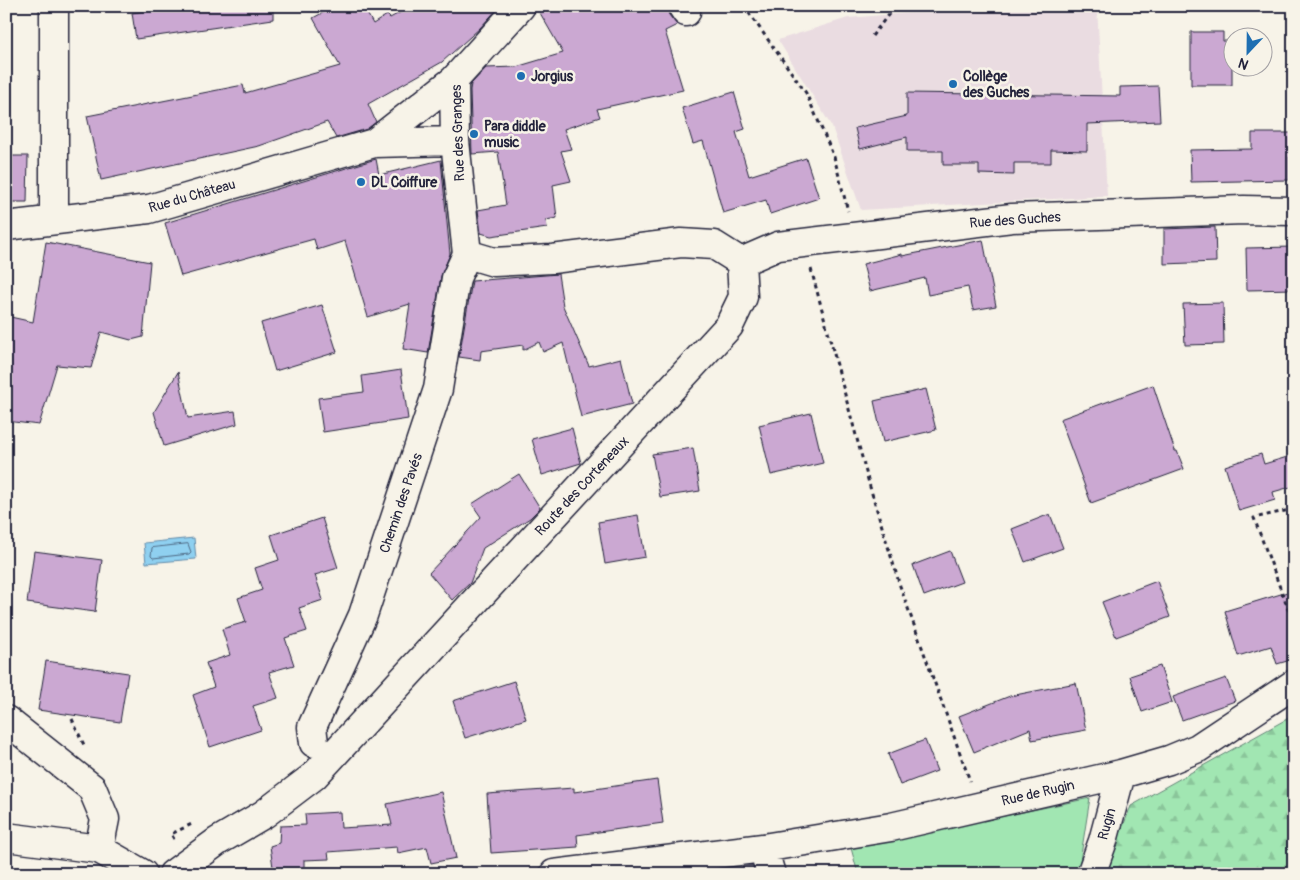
<svg xmlns="http://www.w3.org/2000/svg" width="1300" height="880" viewBox="0 0 1300 880" font-family="Pangolin,sans-serif">
	<style>
		.built { fill: #eadce1 }
		.grass { fill: #a1e6b2; stroke: #628476 }
		.forest { fill: url(#forest-firs); stroke: #628476 }
		.water { fill: #8fd0f0; stroke: #638aa8 }
		.lines { fill: none; stroke-linecap: round; stroke-linejoin: round }
		.shore { stroke: #4e6883; stroke-width: 1 }
		.building { fill: #cba8d2; stroke: #22223b }
		.minor-casing { stroke: #22223b; stroke-width: 31 }
		.path { stroke: #22223b; stroke-width: 3; stroke-dasharray: 4 4; stroke-linecap: butt }
		.minor { stroke: #f7f3e8; stroke-width: 28 }
		.poi-dot { fill: #1f6fb2; stroke: #f7f3e8; stroke-width: 2 }
		.labels { text-anchor: middle; dominant-baseline: central; stroke-width: 5; stroke-linejoin: round; paint-order: stroke }
		.poi-label { font-size: 14px; font-weight: bold; fill: #22223b; stroke: #f7f3e8; text-anchor: start }
		.street-label { font-size: 14px; fill: #22223b; stroke: #f7f3e8 }
	</style>
	<defs>
		<pattern id="forest-firs" width="22" height="20" patternUnits="userSpaceOnUse" patternTransform="scale(1.25)"><rect width="22" height="20" fill="#a1e6b2"/><path d="M5 1l3.5 6h-7zM16 11l3.5 6h-7z" fill="#8ac59a"/></pattern>
	</defs>
	<rect width="100%" height="100%" fill="#f7f3e8"/>
	<filter id="ink" filterUnits="userSpaceOnUse"><feTurbulence type="fractalNoise" baseFrequency=".02" numOctaves="2"/><feDisplacementMap in="SourceGraphic" scale="10" xChannelSelector="R" yChannelSelector="G"/><feConvolveMatrix kernelMatrix="1 2 1 2 8 2 1 2 1" color-interpolation-filters="sRGB"/></filter>
	<g filter="url(#ink)">
		<!-- built -->
		<path class="built" d="M 990,6 L 1097,6 L 1107,196 L 861,210 L 832,127 L 778,40 L 848,18 Z"/>
		<!-- grass -->
		<path class="grass" d="M 1090,798 L 1078,874 L 858,874 L 851,848 Z"/>
		<!-- forest -->
		<path class="forest" d="M 1294,715 L 1294,874 L 1104,874 L 1131,806 Z"/>
		<!-- water -->
		<path class="water" d="M 194,538 L 196,559 L 146,563 L 144,543 Z"/>
		<g class="lines">
			<!-- shore -->
			<path class="shore" d="M 188,544 L 191,552 L 189,554 L 153,558 L 151,556 L 152,548 Z"/>
		</g>
		<!-- building -->
		<path class="building" d="M 177,6 L 273,6 L 273,19 L 136,39 L 132,13 Z
			M 335,6 L 363,6 L 373,24 L 387,15 L 390,18 L 412,6 L 500,6 L 480,28 L 442,62 L 368,104 L 376,122 L 367,129 L 336,138 L 327,122 L 259,146 L 101,180 L 87,116 L 243,85 L 245,93 L 340,66 L 313,18 Z
			M 536,6 L 666,6 L 669,15 L 677,25 L 665,31 L 683,90 L 597,109 L 600,117 L 564,129 L 571,149 L 561,151 L 571,181 L 553,185 L 557,218 L 546,220 L 547,228 L 491,236 L 481,233 L 478,210 L 506,205 L 498,152 L 472,154 L 470,90 L 471,84 L 486,68 L 516,67 L 563,53 Z
			M 1191,32 L 1223,32 L 1223,41 L 1232,41 L 1232,85 L 1191,85 Z
			M 1158,86 L 1160,121 L 1087,124 L 1087,151 L 1051,150 L 1051,163 L 1014,163 L 1014,175 L 979,174 L 979,165 L 943,165 L 943,151 L 907,151 L 907,137 L 860,149 L 855,128 L 907,116 L 907,93 L 1120,96 L 1120,87 Z
			M 734,92 L 745,129 L 736,132 L 749,176 L 806,158 L 819,198 L 770,214 L 766,200 L 723,213 L 703,141 L 693,144 L 682,108 Z
			M 1252,133 L 1294,133 L 1294,157 L 1289,157 L 1289,180 L 1191,182 L 1190,150 L 1252,149 Z
			M 6,156 L 28,156 L 27,202 L 6,202 Z
			M 376,159 L 379,175 L 441,160 L 450,254 L 441,276 L 428,353 L 403,349 L 410,304 L 368,317 L 345,241 L 317,250 L 314,239 L 181,276 L 165,223 Z
			M 1215,227 L 1216,262 L 1164,264 L 1164,229 Z
			M 983,240 L 996,306 L 973,310 L 968,287 L 928,295 L 925,278 L 870,291 L 863,264 L 902,254 L 902,256 Z
			M 46,242 L 150,262 L 143,337 L 131,340 L 101,332 L 91,368 L 57,365 L 39,425 L 6,421 L 6,316 L 33,322 Z
			M 1294,247 L 1294,289 L 1247,290 L 1246,248 Z
			M 558,274 L 563,306 L 589,366 L 621,358 L 632,404 L 581,417 L 563,343 L 543,352 L 539,342 L 523,350 L 523,345 L 481,351 L 480,360 L 459,357 L 472,281 Z
			M 1223,303 L 1224,344 L 1185,345 L 1183,304 Z
			M 322,305 L 337,352 L 275,371 L 261,323 Z
			M 401,370 L 408,419 L 323,432 L 318,398 L 364,392 L 362,376 Z
			M 178,372 L 188,418 L 235,411 L 237,424 L 164,446 L 154,412 Z
			M 1153,385 L 1175,451 L 1177,451 L 1184,469 L 1091,503 L 1060,419 Z
			M 926,389 L 936,430 L 883,442 L 874,401 Z
			M 811,413 L 823,463 L 771,475 L 759,425 Z
			M 572,428 L 581,463 L 542,475 L 532,439 Z
			M 693,448 L 700,491 L 660,497 L 652,454 Z
			M 1261,454 L 1264,464 L 1294,455 L 1294,486 L 1273,492 L 1275,500 L 1239,511 L 1225,466 Z
			M 519,474 L 540,508 L 530,518 L 483,548 L 470,583 L 452,600 L 429,573 L 481,517 L 472,504 Z
			M 1050,514 L 1063,548 L 1025,562 L 1012,529 Z
			M 638,515 L 645,557 L 605,564 L 598,522 Z
			M 322,518 L 338,568 L 315,575 L 323,600 L 299,608 L 307,631 L 285,638 L 294,665 L 269,672 L 278,698 L 253,706 L 261,730 L 210,747 L 193,695 L 214,687 L 206,663 L 230,655 L 222,629 L 246,622 L 238,598 L 262,590 L 255,568 L 279,560 L 271,535 Z
			M 34,551 L 102,560 L 95,612 L 27,603 Z
			M 950,551 L 962,582 L 924,596 L 913,565 Z
			M 1157,581 L 1170,617 L 1116,637 L 1102,602 Z
			M 1294,590 L 1294,659 L 1277,664 L 1271,646 L 1238,656 L 1225,611 Z
			M 46,661 L 128,673 L 120,722 L 38,710 Z
			M 1160,666 L 1172,702 L 1142,712 L 1130,676 Z
			M 1226,678 L 1235,701 L 1182,720 L 1173,697 Z
			M 514,681 L 526,719 L 465,738 L 453,701 Z
			M 1076,683 L 1086,730 L 1032,740 L 1030,729 L 974,752 L 959,716 L 1010,696 Z
			M 925,740 L 937,771 L 900,785 L 888,754 Z
			M 657,780 L 663,823 L 577,835 L 578,847 L 491,853 L 487,794 L 574,788 L 574,792 Z
			M 441,792 L 456,858 L 431,863 L 427,847 L 398,853 L 397,847 L 328,852 L 329,859 L 304,860 L 304,874 L 274,874 L 270,846 L 279,843 L 280,826 L 306,825 L 305,814 L 340,812 L 341,828 L 392,825 L 387,804 Z"/>
		<g class="lines">
			<defs>
				<path id="minor" d="M 682,6 L 686,12
					M 374,143 L 454,80 L 521,6
					M 54,220 L 54,6
					M 6,226 L 149,209 L 374,143 L 455,141
					M 467,254 L 494,262 L 552,259 L 681,243 L 714,245 L 741,262
					M 741,262 L 778,246 L 1012,218 L 1244,210 L 1294,211
					M 6,720 L 92,788 L 105,819 L 99,849
					M 314,743 L 312,727 L 363,615 L 438,389 L 456,278 L 467,254 L 455,141 L 454,80
					M 6,837 L 99,849 L 143,874
					M 763,848 L 771,874
					M 173,874 L 218,841 L 264,814 L 314,776 L 729,326 L 743,297 L 741,262
					M 554,874 L 763,848 L 891,827 L 1121,774 L 1169,760 L 1198,748 L 1294,684
					M 1091,874 L 1103,841 L 1121,774"/>
			</defs>
			<!-- minor casing -->
			<use href="#minor" class="minor-casing"/>
			<!-- path -->
			<path class="path" d="M 744,6 L 806,93 L 834,157 L 848,211
				M 872,36 L 895,6
				M 811,269 L 870,487 L 900,586 L 970,781
				M 1294,509 L 1254,518 L 1294,625
				M 72,719 L 84,745
				M 174,839 L 171,834 L 194,823"/>
			<!-- minor -->
			<use href="#minor" class="minor"/>
		</g>
	</g>
	<!-- markers -->
	<g class="poi-dot">
		<circle cx="521" cy="76" r="5"/>
		<circle cx="953" cy="84" r="5"/>
		<circle cx="474" cy="134" r="5"/>
		<circle cx="361" cy="182" r="5"/>
	</g>
	<g class="labels">
		<!-- poi labels -->
		<g class="poi-label">
			<text x="531" y="76">Jorgius</text>
			<text x="963" y="76">Collège<tspan x="963" dy="16">des Guches</tspan></text>
			<text x="484" y="126">Para diddle<tspan x="484" dy="16">music</tspan></text>
			<text x="371" y="182">DL Coiffure</text>
		</g>
		<!-- street labels -->
		<g class="street-label">
			<text transform="translate(458 133) rotate(-92)">Rue des Granges</text>
			<text transform="translate(192 196) rotate(-16)">Rue du Château</text>
			<text transform="translate(1015 220) rotate(-4)">Rue des Guches</text>
			<text transform="translate(582 486) rotate(-47)">Route des Corteneaux</text>
			<text transform="translate(401 503) rotate(-71)">Chemin des Pavés</text>
			<text transform="translate(1038 793) rotate(-13)">Rue de Rugin</text>
			<text transform="translate(1107 824) rotate(-74)">Rugin</text>
		</g>
	</g>
	<!-- margin -->
	<rect width="1300" height="880" fill="none" stroke="#f7f3e8" stroke-width="25"/>
	<rect x="12" y="12" width="1275" height="855" fill="none" stroke="#22223b" stroke-width="2" filter="url(#ink)"/>
	<!-- north arrow -->
	<g transform="translate(1248 52) rotate(202)"><circle r="24" fill="#f7f3e8" stroke="#a29fa3"/>
	<path d="M0-4L9 19L0 12L-9 19Z" fill="#1f6fb2"/>
	<text y="-8" font-size="14" font-weight="bold" text-anchor="middle" fill="#22223b">N</text>
	</g>
</svg>
